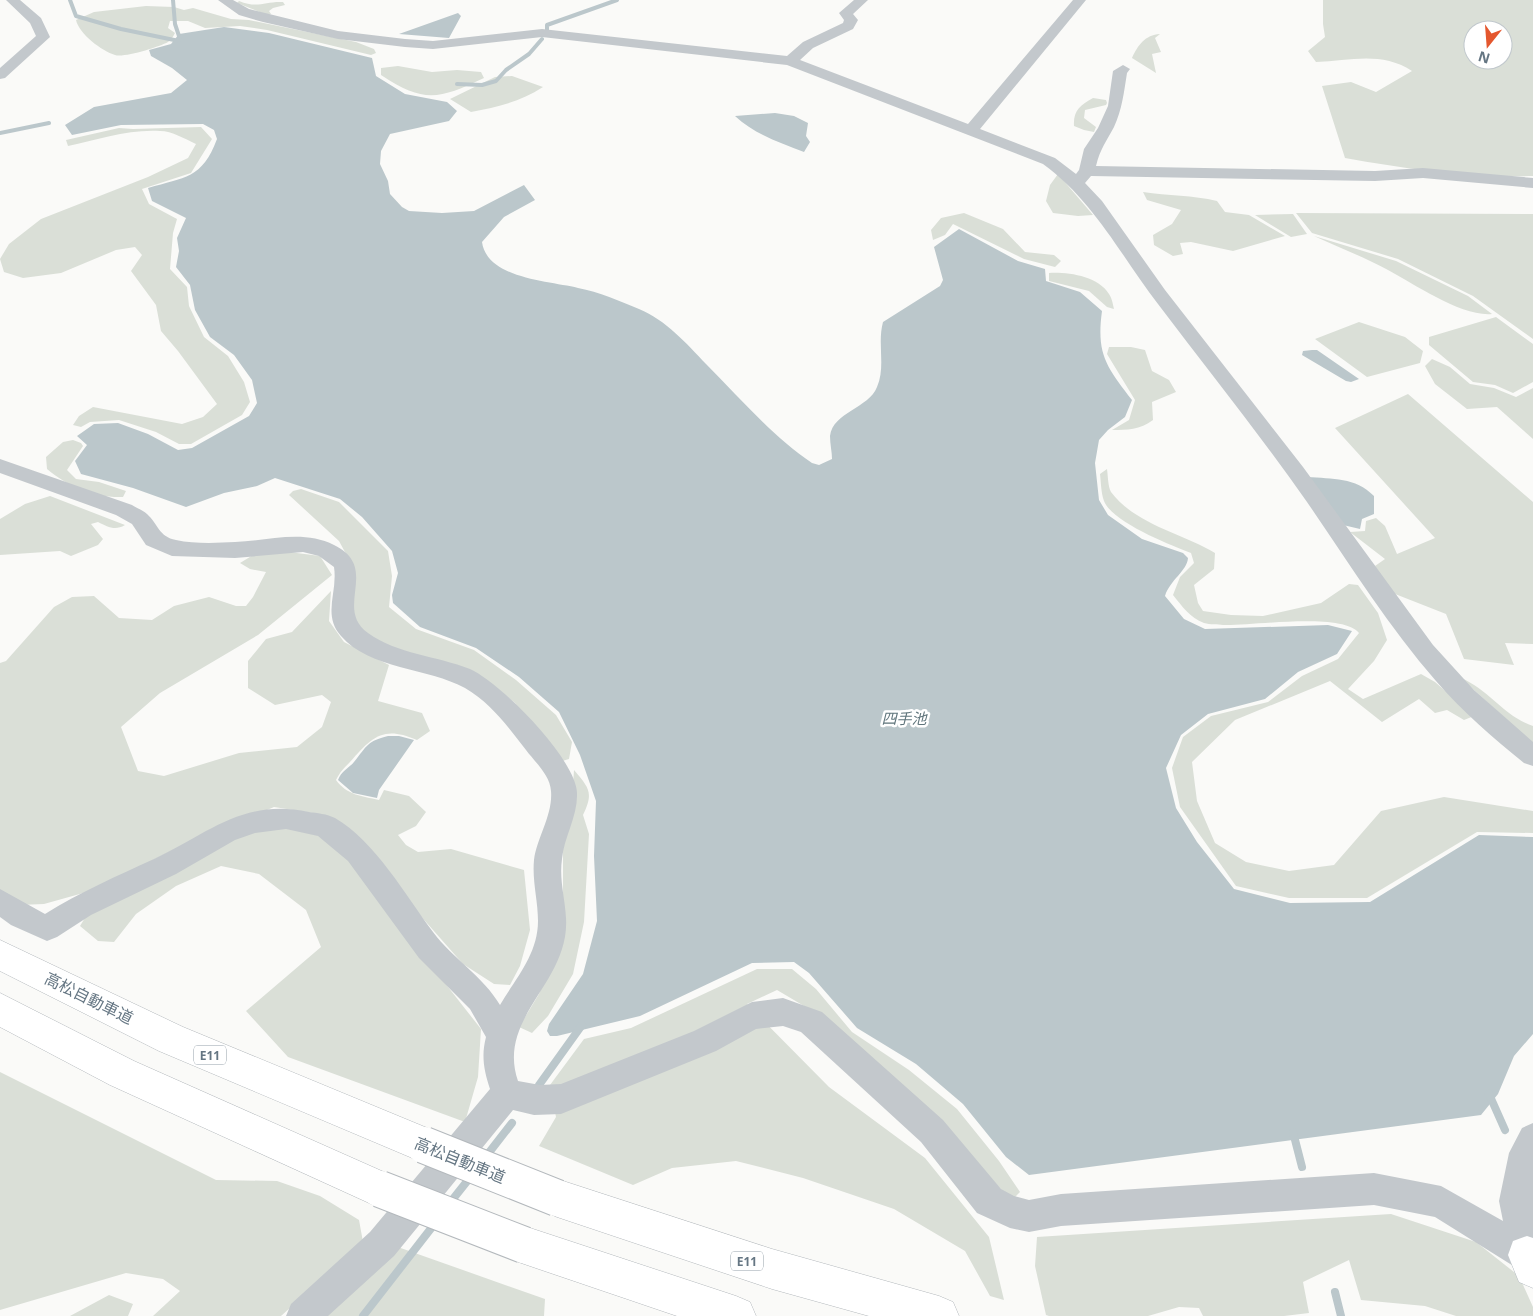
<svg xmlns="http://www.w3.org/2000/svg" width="1533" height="1316" viewBox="0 0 1533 1316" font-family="'Noto Sans','Noto Sans JP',sans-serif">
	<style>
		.green { fill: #dadfd7; fill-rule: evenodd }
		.water { fill: #bbc7cb }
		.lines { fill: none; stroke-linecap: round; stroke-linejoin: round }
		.stream-far1 { stroke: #bbc7cb; stroke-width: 4 }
		.stream { stroke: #bbc7cb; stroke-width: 8 }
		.secondary-casing { stroke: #b3babf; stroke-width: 1 }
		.highway-casing { stroke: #b4b9bd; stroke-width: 1 }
		.street { fill: #c3c8cc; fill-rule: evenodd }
		.secondary { fill: #fff; fill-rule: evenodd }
		.highway { fill: #fff; fill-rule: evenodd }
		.highway-bridge-casing { stroke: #b4b9bd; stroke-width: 38; stroke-linecap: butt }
		.highway-bridge { stroke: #fff; stroke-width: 36 }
		.labels { text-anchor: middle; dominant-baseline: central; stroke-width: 5; stroke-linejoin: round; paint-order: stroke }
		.shield { fill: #fff; stroke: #939fa8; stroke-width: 1 }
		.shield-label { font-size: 12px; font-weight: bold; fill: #657683 }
		.water-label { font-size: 15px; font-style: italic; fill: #60757c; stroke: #fff }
		.near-street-label { font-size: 16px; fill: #657683; stroke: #fff }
	</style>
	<rect width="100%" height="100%" fill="#fafaf8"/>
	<!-- green -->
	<path class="green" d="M 1323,0 L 1533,0 L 1533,176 C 1470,178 1407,169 1345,158 L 1322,86 L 1351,82 L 1376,92 L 1412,71 C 1381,51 1350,61 1316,62 L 1308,51 L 1325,37 L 1323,24 ZM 1473,30 L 1503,30 L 1503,60 L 1473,60 Z
		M 239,1 C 258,9 265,1 283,2 L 285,5 L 273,8 L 269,11 L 271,14 L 267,15 L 237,3 Z
		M 146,6 L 174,7 L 184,10 L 193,8 L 231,19 L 249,20 L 356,42 L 374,49 L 376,53 L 371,55 L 267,30 L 240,26 L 205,28 L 188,21 L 170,21 L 168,28 L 175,33 C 173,37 171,40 168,42 C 159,47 124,58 115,55 C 102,51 79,34 76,20 L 94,12 Z
		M 1160,34 L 1155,38 L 1161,52 L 1152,54 L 1156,73 L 1132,58 C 1138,45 1145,35 1160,34 Z
		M 398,66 L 432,72 L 457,70 L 481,72 L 484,78 C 439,99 425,104 381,75 L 381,68 Z
		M 512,76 L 543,87 C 520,102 497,107 471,112 L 450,99 L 495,77 Z
		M 1093,98 L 1106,100 L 1107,103 L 1106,105 L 1085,110 L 1084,118 L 1096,127 L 1094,132 L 1084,130 L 1074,126 C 1073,111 1080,105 1093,98 Z
		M 201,127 L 212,139 L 191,173 L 142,189 L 149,204 L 177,219 L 173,233 L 170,269 L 187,287 L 189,306 L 204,337 L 228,356 L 244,382 L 250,402 L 242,415 L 191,444 L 179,444 L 156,432 L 119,420 L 90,422 L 81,427 L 73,425 L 79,416 L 93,407 L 182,424 L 203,417 L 217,404 L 178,351 L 161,331 L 156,305 L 131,271 L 142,255 L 135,247 L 116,250 L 61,273 L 23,278 L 4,272 L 0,259 L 9,244 L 41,219 L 148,177 L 188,158 L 196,144 C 185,139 172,131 160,131 C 129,129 97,140 68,146 L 66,140 L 119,128 L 133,129 Z
		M 1058,174 L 1093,215 L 1078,216 L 1053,213 L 1046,201 L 1050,185 Z
		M 1143,192 C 1168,196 1193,195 1217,201 L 1225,212 L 1249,215 L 1285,236 L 1233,251 L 1191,242 L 1180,243 L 1183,254 L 1173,256 L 1154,245 L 1153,235 L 1172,224 L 1181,210 L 1147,200 Z
		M 964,213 L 1003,229 L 1025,252 L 1054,255 L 1061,261 L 1055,267 L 1024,259 L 953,224 L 945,235 L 933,240 L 931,230 L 941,218 Z
		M 1296,213 L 1533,214 L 1533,339 L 1473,296 L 1398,259 L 1312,233 Z
		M 1293,214 L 1307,234 L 1291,237 L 1255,215 Z
		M 1314,236 L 1396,261 L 1468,296 L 1492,314 C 1462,317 1414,284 1388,270 C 1364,257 1338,247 1314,236 Z
		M 1049,273 C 1068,272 1098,276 1109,294 C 1112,298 1113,305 1114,309 L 1107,307 L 1089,291 L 1049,281 Z
		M 1496,317 L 1533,344 L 1533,382 L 1513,393 L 1495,385 L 1473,382 L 1429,345 L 1429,337 Z
		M 1359,322 L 1405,337 L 1423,351 L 1420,363 L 1367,377 L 1315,339 Z
		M 1109,347 L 1131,347 L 1145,350 L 1152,371 L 1169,380 L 1176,392 L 1152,402 L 1153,420 C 1140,430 1127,430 1112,430 L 1129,420 L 1135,400 L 1107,354 Z
		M 1432,359 L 1450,367 L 1470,384 L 1494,388 L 1516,397 L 1533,388 L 1533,439 L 1497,407 L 1467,409 L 1435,384 L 1425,366 Z
		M 1408,394 L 1533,502 L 1533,644 L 1505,643 L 1514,665 L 1464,659 L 1446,614 L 1390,592 L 1375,566 L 1385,559 L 1350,532 L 1365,531 L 1366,521 L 1376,518 L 1385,526 L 1397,554 L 1435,538 L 1335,428 Z
		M 73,440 L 81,443 L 83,446 L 67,470 L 76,479 L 99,482 L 126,491 L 123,497 C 94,498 69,487 47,469 L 46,457 L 63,442 Z
		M 1107,469 C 1108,476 1108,487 1111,492 C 1136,525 1182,533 1215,553 L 1214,569 L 1194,585 L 1198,603 L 1203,611 L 1231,615 L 1263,616 L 1321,603 L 1349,584 L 1358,585 L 1378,613 L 1387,640 L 1374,661 L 1348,689 L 1363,699 L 1421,674 L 1435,682 L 1474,716 L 1464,720 L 1447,710 L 1435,713 L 1419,699 L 1382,722 L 1330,681 L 1235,720 L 1192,762 L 1197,801 L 1215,843 L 1246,862 L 1289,871 L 1334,865 L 1381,811 L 1444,797 L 1533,811 L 1533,833 L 1477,832 L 1367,898 L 1289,898 L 1236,886 L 1180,807 L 1172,768 L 1183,737 L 1211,716 L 1268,702 L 1302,676 L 1338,659 L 1359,633 C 1342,612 1252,626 1223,625 C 1218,624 1210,625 1204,623 C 1190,618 1182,606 1173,595 L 1180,577 L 1194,563 L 1191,553 C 1170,545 1112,522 1104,501 C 1101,493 1101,482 1100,474 Z
		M 301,489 L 339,502 L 388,551 L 392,576 L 389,607 L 416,629 L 474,650 L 516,680 L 556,715 L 572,742 L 569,759 L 559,762 L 515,703 L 493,685 L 375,641 L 356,629 L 346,609 L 353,567 L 339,541 L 289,495 L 293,491 Z
		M 50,496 L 125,525 C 115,531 108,527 98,522 L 91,524 L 103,539 L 98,545 L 71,556 L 60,551 L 0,555 L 0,519 L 25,504 Z
		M 258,552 L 289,552 L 320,556 L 332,575 L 258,635 L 160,693 L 121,727 L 138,771 L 164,776 L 239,753 L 297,747 L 322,727 L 331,702 L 322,695 L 275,705 L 248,688 L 248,661 L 266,639 L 292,632 L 331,591 L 329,621 L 344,642 L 389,665 L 378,701 L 422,713 L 430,731 L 417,740 C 383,725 372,737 350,762 C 344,768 340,772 336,780 C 347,795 361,796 379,800 L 384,790 L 409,796 L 426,812 L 416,826 L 398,835 L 406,845 L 418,852 L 451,849 L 524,870 L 530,930 L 520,966 L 510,985 L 494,984 L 463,964 L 411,905 L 319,814 L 274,807 L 177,848 L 94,890 L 44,904 L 19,905 L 0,891 L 0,663 L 6,661 L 54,607 L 72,597 L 94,596 L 119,618 L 152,620 L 174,606 L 209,597 L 236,606 L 246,606 L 253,597 L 266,572 L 250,569 L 240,563 Z
		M 1461,678 C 1488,689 1505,717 1533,726 L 1533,744 Z
		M 574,770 C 589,788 594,792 583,815 L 589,834 L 584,922 L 573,974 L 548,1016 L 532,1033 L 519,1027 L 539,994 L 558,945 L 563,896 L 563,849 L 571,816 Z
		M 283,826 L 310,831 L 339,848 L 481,1029 L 478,1077 L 465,1122 L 288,1057 L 246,1011 L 321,947 L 306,910 L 259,874 L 221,866 L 176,886 L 136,914 L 114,942 L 98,941 L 80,926 L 88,913 L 248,831 Z
		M 757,969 L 792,969 L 816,989 L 852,1032 L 909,1070 L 957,1109 L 999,1161 L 1020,1192 L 1012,1200 L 826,1019 L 777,990 L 747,1004 L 829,1087 L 925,1158 L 989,1237 L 1004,1300 L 990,1296 L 965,1251 L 894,1209 L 803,1178 L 736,1161 L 672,1168 L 633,1185 L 539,1146 L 556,1117 L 550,1085 L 584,1039 L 631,1028 Z
		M 0,1072 L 216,1180 L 277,1181 L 320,1196 L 359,1220 L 363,1242 L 281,1316 L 153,1316 L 180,1291 L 163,1279 L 126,1273 L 0,1310 Z
		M 1391,1214 L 1476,1242 L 1519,1276 L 1533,1307 L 1533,1316 L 1456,1316 L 1425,1306 L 1361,1300 L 1349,1260 L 1303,1282 L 1309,1313 L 1284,1316 L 1203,1316 L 1199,1308 L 1179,1307 L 1148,1316 L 1049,1316 L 1046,1315 L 1035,1266 L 1037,1237 Z
		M 395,1246 L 545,1299 L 544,1316 L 325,1316 Z
		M 109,1295 L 133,1304 L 128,1316 L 70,1316 Z"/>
	<!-- water -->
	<path class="water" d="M 458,13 L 461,16 L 449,38 L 399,34 Z
		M 224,27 L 269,33 L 372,58 L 376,76 L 405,94 L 447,102 L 457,111 L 449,121 L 390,134 L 381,151 L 380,164 L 388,181 L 390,194 L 402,207 L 409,211 L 442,213 L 474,211 L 524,185 L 535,200 L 504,217 L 482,242 C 487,279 550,281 578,288 C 599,292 620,301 639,309 C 666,320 687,344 706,364 C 740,398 772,436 812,463 L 819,465 L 832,459 C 832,452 830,444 830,436 C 833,412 869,408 877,387 C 886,366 877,344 883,322 L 940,286 L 943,280 L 934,247 L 959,229 L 1018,261 L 1045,269 L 1046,281 L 1080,292 L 1102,311 C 1096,355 1107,367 1132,400 L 1125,417 L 1108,430 L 1099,440 L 1095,463 L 1099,500 L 1108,515 L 1142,539 L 1183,553 L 1188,558 C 1187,571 1170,580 1165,596 L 1184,619 L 1205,629 L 1328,625 L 1352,631 L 1337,654 L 1298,672 L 1265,699 L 1208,714 L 1181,735 L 1166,768 L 1176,808 L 1197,842 L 1234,889 L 1290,903 L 1370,902 L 1479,835 L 1533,837 L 1533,1034 L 1514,1056 L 1498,1094 L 1481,1115 L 1029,1175 L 1006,1157 L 963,1104 L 916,1064 L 857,1028 L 809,973 L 794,962 L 752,963 L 640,1016 L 557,1036 L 550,1036 L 547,1031 L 549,1024 L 583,974 L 597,921 L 594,856 L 596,801 L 580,755 L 559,712 L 519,677 L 476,648 L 420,627 L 393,603 L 392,595 L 398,573 L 392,551 L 362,517 L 340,499 L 275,478 L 257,486 L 224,493 L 186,507 L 133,488 L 81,474 L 75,461 L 87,445 L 77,436 L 94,424 L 118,423 L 148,434 L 178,450 L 192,448 L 249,416 L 257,403 L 252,380 L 234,355 L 210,337 L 195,310 L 190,285 L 176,267 L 179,251 L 177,238 L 186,218 L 152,201 L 148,188 C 185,177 202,179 217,139 L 214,130 L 203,124 L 121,125 L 72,135 L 65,125 L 94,107 L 171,93 L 187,80 L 172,68 L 151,56 L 149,50 L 171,44 L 179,34 Z
		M 775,113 L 794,116 L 808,123 L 806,136 L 810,142 L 804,152 C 780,143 754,134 735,116 Z
		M 1312,350 L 1317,350 L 1359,379 L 1351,382 L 1346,381 L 1302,355 L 1303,351 Z
		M 1307,477 C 1333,479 1355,477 1374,496 L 1374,514 L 1362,519 L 1360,529 L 1343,525 Z
		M 388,736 L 399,736 L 414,740 L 379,790 L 377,798 L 353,793 L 338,780 C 341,771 349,768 354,762 C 367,746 367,741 388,736 Z"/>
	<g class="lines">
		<!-- stream-far1 -->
		<path class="stream-far1" d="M 70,0 L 76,16 L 121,29 L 179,41
			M 173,0 L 175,24 L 180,39
			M 547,30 L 547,25 L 617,0
			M 457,84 L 482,85 L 496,81 L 506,70 L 529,54 L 542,39
			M 0,133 L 49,123"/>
		<!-- stream -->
		<path class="stream" d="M 539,1085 L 582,1025
			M 1489,1094 L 1505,1130
			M 1293,1132 L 1302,1167
			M 484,1159 L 512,1123
			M 449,1204 L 472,1175
			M 1335,1292 L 1341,1316
			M 363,1316 L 436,1222"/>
		<defs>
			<path id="secondary" d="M 1527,1236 L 1533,1238 L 1533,1288 L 1519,1282 L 1508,1255 L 1513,1241 Z"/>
			<path id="highway" d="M 0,940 L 183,1027 L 437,1132 L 442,1145 L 437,1158 L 424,1163 L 159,1051 L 0,971 Z
				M 0,993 L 134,1061 L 393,1176 L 399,1189 L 393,1202 L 380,1208 L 110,1085 L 0,1027 Z
				M 557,1179 L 772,1249 L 939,1296 L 953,1302 L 959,1316 L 869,1316 L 772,1289 L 557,1217 L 544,1211 L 538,1198 L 544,1185 Z
				M 524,1226 L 736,1296 L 750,1302 L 756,1316 L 677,1316 L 524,1264 L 510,1259 L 505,1245 L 510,1231 Z"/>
		</defs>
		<!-- secondary casing -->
		<use href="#secondary" class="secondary-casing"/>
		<!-- highway casing -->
		<use href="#highway" class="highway-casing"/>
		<!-- street -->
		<path class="street" d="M 6,0 L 20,0 L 41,18 L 50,37 L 5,78 L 0,79 L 0,68 L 36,36 L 30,23 Z
			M 218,0 L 233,0 L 249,9 L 338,31 L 405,39 L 433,41 L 542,29 L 787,56 L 803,42 L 843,23 L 844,20 L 839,13 L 854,0 L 868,0 L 853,14 L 858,20 L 853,29 L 813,48 L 800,60 L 968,124 L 1073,0 L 1086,0 L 980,129 L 1055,158 L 1076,174 L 1079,170 L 1084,149 L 1098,128 L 1108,106 L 1113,71 L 1123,65 L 1130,69 L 1127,73 C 1124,92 1122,110 1114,127 C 1106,142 1100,149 1096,166 L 1375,171 L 1423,168 L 1533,178 L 1533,188 L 1423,178 L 1375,181 L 1091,176 L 1085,183 L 1102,201 L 1165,290 L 1303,467 L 1433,645 L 1474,690 L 1533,742 L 1533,766 L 1524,763 C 1493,738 1463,712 1436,681 C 1388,626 1349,563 1307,502 C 1260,435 1208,370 1158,304 C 1121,256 1094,201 1043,164 L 787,65 L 542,37 L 433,49 L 405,47 L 338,39 L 263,22 L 239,15 Z
			M 0,459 L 132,505 C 136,508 143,510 147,514 C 158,524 159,537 176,540 C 194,544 217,543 235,542 C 267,541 303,529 334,545 C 381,568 333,608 368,633 C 397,654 437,656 470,669 C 501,683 576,759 577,793 C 578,816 564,837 562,859 C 559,879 565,898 566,918 C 570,983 496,1017 518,1081 L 540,1085 L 561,1084 L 694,1031 L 752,1002 L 783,998 L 822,1012 L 943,1120 L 1001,1189 L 1014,1196 L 1029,1200 L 1061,1194 L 1374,1173 L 1441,1186 L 1503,1221 L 1499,1201 L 1509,1153 L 1522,1128 L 1533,1123 L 1533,1269 L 1527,1272 L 1515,1267 L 1435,1217 L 1374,1205 L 1061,1226 L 1029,1232 L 1010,1228 L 977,1213 L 921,1142 L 801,1032 L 783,1026 L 756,1029 L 716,1051 L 561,1114 L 534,1115 L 513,1110 L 394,1256 L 328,1316 L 286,1316 L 291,1304 L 370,1232 L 490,1089 C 484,1071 481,1056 486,1037 L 470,1009 L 419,958 L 348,861 L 318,836 L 286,829 L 255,833 L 235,840 L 176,874 L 91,915 L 57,937 L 47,941 L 11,925 L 0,917 L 0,889 L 45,914 C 80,892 117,876 154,859 C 209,833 243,798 309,812 C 317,813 327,814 335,818 C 375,841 406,896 433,932 C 453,959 483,976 500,1005 C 516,978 538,954 538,921 C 538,900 532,881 534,860 C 537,837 553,815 551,791 C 550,775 535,762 526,750 C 508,727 491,703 465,688 C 429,668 369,669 341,636 C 322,615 338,592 334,567 L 319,556 L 303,552 L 235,558 L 172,556 L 146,545 L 132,524 L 116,515 L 0,473 Z"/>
		<!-- secondary -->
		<use href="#secondary" class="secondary"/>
		<!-- highway -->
		<use href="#highway" class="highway"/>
		<defs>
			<path id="highway-bridge" d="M 424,1145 L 557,1198
				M 380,1189 L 524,1245"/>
		</defs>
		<!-- highway-bridge casing -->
		<use href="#highway-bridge" class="highway-bridge-casing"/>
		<!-- highway-bridge -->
		<use href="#highway-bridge" class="highway-bridge"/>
	</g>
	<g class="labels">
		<!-- shield labels -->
		<g class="shield">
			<rect x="194" y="1045.5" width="32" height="19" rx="4"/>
			<rect x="731" y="1251.5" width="32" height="19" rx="4"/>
		</g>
		<g class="shield-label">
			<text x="210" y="1055">E11</text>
			<text x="747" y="1261">E11</text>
		</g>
		<!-- water labels -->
		<g class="water-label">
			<text x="904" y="718">四手池</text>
		</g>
		<!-- near-street labels -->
		<g class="near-street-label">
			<text transform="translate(89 998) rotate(26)">高松自動車道</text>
			<text transform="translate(460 1160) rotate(22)">高松自動車道</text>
		</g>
	</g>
	<!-- north arrow -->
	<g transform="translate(1488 45) rotate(197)"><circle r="24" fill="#ffffff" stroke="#c1c8cd"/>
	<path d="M0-4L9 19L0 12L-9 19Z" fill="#e4572e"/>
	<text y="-8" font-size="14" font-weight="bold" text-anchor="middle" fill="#657683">N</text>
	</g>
</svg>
